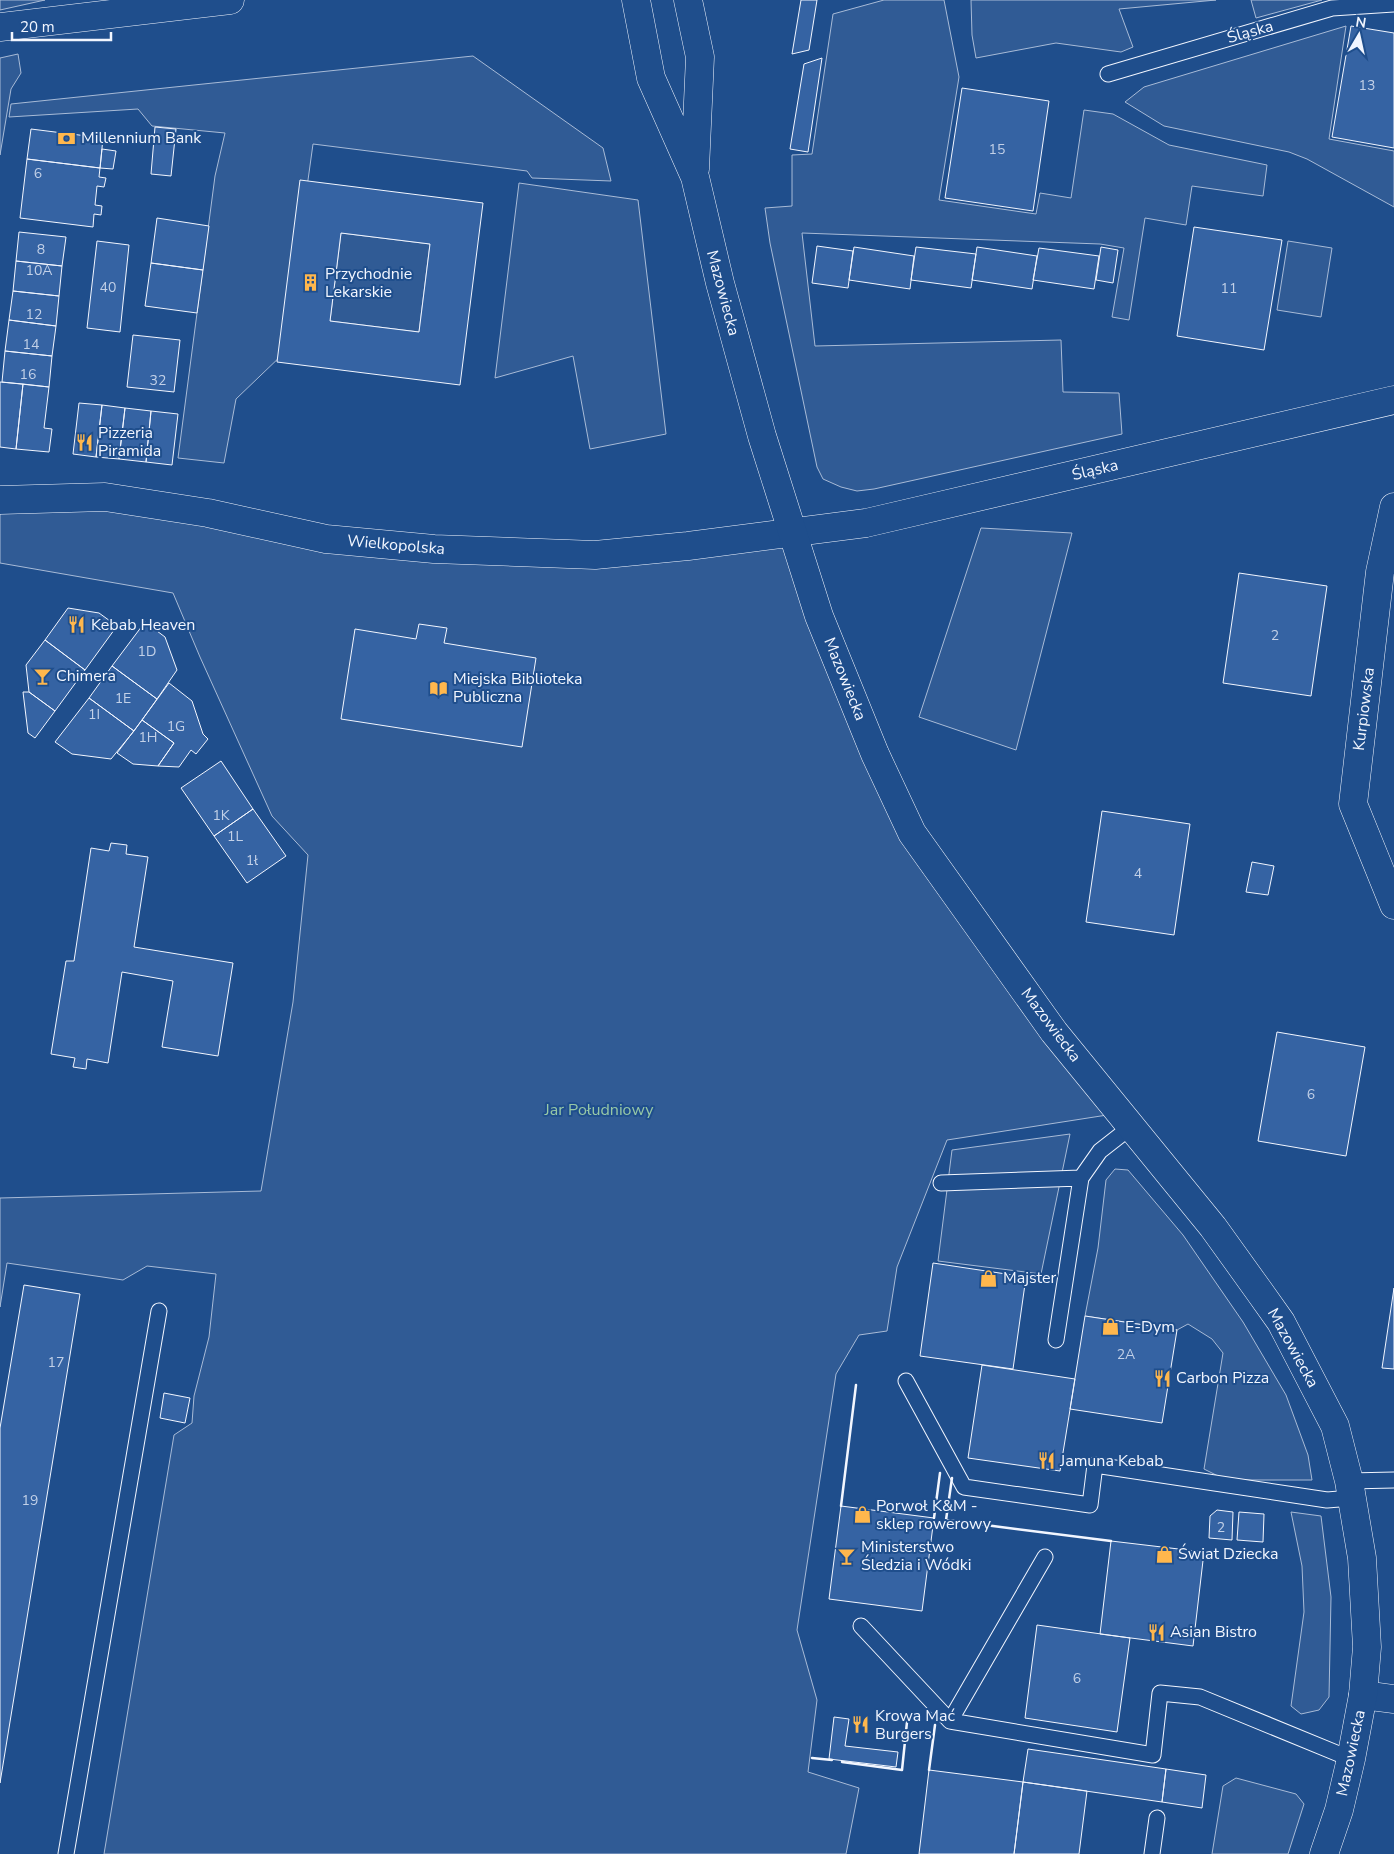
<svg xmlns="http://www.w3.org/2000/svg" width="1394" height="1854" viewBox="0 0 1394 1854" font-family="'Nunito Sans',sans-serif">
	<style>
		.built { fill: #305b95; stroke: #a8bbd7 }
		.building { fill: #3563a3; stroke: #f2f6ff; fill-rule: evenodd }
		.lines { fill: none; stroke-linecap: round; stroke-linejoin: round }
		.service-casing { stroke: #f2f6ff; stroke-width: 17 }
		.minor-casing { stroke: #f2f6ff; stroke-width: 29 }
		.tertiary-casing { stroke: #f2f6ff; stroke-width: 29 }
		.secondary-casing { stroke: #f2f6ff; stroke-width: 29 }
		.service { stroke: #1f4e8c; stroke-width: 15 }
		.minor { stroke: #1f4e8c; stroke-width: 28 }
		.tertiary { stroke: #1f4e8c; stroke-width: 28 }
		.secondary { stroke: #1f4e8c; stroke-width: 28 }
		.wall { stroke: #f2f6ff; stroke-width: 2.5 }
		.labels { text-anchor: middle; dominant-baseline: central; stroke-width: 4; stroke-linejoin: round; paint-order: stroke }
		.number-label { font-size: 14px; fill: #c3d1e8 }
		.street-label { font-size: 16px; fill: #f2f6ff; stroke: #1f4e8c }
		.poi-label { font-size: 16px; fill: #f2f6ff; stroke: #1f4e8c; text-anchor: start }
		.park-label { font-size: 16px; fill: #97c8a6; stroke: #1f4e8c }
	</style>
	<rect width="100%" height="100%" fill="#1f4e8c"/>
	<!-- built -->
	<path class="built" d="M 0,0 L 45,0 L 0,10 Z
		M 884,0 L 944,0 L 959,77 L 939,200 L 1036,214 L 1040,193 L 1071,198 L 1084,110 L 1113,114 L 1169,145 L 1267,165 L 1263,196 L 1192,186 L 1186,225 L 1145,218 L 1129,320 L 1112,317 L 1124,248 L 1100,244 L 802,233 L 815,346 L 1061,340 L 1063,392 L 1119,393 L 1122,434 L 874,489 L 857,491 L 841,487 L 823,479 L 817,467 L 770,243 L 765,208 L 792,206 L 792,155 L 812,154 L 833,14 Z
		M 971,0 L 1216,0 L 1119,9 L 1133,47 L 1121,52 L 1056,43 L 976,58 L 972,35 Z
		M 1251,0 L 1322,0 L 1256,18 Z
		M 1346,26 L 1329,139 L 1394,151 L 1394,207 L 1307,159 L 1289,152 L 1164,126 L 1125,102 L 1144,87 Z
		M 18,54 L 21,73 L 11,89 L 0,155 L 0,58 Z
		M 473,56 L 603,148 L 611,181 L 532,178 L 527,171 L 313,144 L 284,353 L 236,399 L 224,463 L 178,458 L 215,176 L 225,133 L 152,126 L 138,109 L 9,117 L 11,104 Z
		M 519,183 L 638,200 L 666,434 L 590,449 L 573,356 L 495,378 Z
		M 341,233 L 430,244 L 419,332 L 330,321 Z
		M 1288,241 L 1332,248 L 1321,317 L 1277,310 Z
		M 105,497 L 434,549 L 794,533 L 912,833 L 1120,1113 L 947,1140 L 897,1267 L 887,1331 L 859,1335 L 836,1374 L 797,1630 L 817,1700 L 808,1772 L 859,1788 L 846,1854 L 104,1854 L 174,1435 L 192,1423 L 194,1396 L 209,1337 L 216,1274 L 147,1266 L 123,1280 L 7,1263 L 0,1307 L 0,1198 L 261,1191 L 293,1002 L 308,855 L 272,816 L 200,657 L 173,593 L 0,563 L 0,500 Z
		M 981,528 L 1072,533 L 1016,750 L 919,717 Z
		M 1070,1134 L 1041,1274 L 938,1261 L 952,1150 Z
		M 1115,1169 L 1128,1170 L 1183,1235 L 1243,1322 L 1286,1395 L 1308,1455 L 1312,1480 L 1226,1480 L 1204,1469 L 1223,1353 L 1212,1339 L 1188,1324 L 1177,1330 L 1085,1316 L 1098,1248 L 1106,1180 Z
		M 1291,1512 L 1321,1516 L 1331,1597 L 1329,1697 L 1319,1710 L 1301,1714 L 1291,1706 L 1304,1612 L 1302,1566 Z
		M 1236,1778 L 1296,1794 L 1304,1804 L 1288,1854 L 1212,1854 L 1223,1786 Z"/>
	<!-- building -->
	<path class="building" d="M 801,0 L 817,0 L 809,50 L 792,54 Z
		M 1351,26 L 1394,33 L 1394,148 L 1332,137 Z
		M 822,58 L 808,152 L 790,149 L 804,64 Z
		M 962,88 L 1049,101 L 1033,211 L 945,198 Z
		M 155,127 L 176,129 L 171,176 L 151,174 Z
		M 31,129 L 103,138 L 100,168 L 27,159 Z
		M 102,149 L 116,151 L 113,169 L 100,168 Z
		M 27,159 L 100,168 L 99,177 L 106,178 L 104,187 L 97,186 L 95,205 L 102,206 L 101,215 L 94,214 L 93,227 L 20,218 Z
		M 300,180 L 483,203 L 460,385 L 277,362 ZM 341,233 L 430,244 L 419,332 L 330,321 Z
		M 157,218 L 209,226 L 203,270 L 151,263 Z
		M 1194,227 L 1282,240 L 1264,350 L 1177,336 Z
		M 19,232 L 66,237 L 62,266 L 16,261 Z
		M 97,241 L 129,245 L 120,332 L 87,328 Z
		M 817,246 L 853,251 L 848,288 L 812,283 Z
		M 854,247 L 914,256 L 910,289 L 849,280 Z
		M 916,247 L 976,254 L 971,288 L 911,280 Z
		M 977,247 L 1037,256 L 1032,289 L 972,280 Z
		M 1101,247 L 1118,250 L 1113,283 L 1096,280 Z
		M 1039,248 L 1099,256 L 1094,289 L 1033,280 Z
		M 16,261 L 62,266 L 59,296 L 13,291 Z
		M 151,263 L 203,270 L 197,313 L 145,306 Z
		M 13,291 L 59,296 L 56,326 L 9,320 Z
		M 9,320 L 56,326 L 52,356 L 5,351 Z
		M 133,335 L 180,340 L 174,392 L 127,387 Z
		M 5,351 L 52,356 L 49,387 L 2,382 Z
		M 0,382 L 23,384 L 16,449 L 0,447 Z
		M 23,384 L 49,387 L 44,428 L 52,429 L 49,452 L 16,449 Z
		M 79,403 L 102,405 L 96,457 L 73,454 Z
		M 102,405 L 125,408 L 119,459 L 96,457 Z
		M 125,408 L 151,411 L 146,462 L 119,459 Z
		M 151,411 L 178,414 L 172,465 L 146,462 Z
		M 1239,573 L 1327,586 L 1311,696 L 1223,683 Z
		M 68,608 L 99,613 L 117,626 L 85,670 L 45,640 Z
		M 145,622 L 165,637 L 177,670 L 157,699 L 112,666 Z
		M 419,624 L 447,628 L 444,643 L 536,658 L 522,747 L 341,719 L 355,629 L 416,639 Z
		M 45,640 L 85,670 L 55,711 L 29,692 L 26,665 Z
		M 112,666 L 157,699 L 134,731 L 89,698 Z
		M 169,683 L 192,701 L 203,734 L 208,739 L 196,754 L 191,750 L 179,767 L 158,766 L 174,743 L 142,720 Z
		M 23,692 L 29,692 L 55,711 L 35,738 L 28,733 Z
		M 89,698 L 134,731 L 111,759 L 72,754 L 55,742 Z
		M 142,720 L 174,743 L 158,766 L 133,764 L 117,753 Z
		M 221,761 L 253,809 L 214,836 L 181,788 Z
		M 253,809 L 286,856 L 247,883 L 214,836 Z
		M 1102,811 L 1190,824 L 1174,935 L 1086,922 Z
		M 111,843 L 127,845 L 126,854 L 148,857 L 134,947 L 233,963 L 218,1056 L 162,1047 L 173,981 L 122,972 L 108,1063 L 87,1059 L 86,1069 L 73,1067 L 75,1058 L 51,1054 L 66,961 L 74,961 L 91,848 L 109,851 Z
		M 1252,862 L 1274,866 L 1268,895 L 1246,892 Z
		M 1277,1032 L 1365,1047 L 1346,1156 L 1258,1141 Z
		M 933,1263 L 1026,1277 L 1013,1369 L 920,1356 Z
		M 24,1285 L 80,1294 L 0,1783 L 0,1428 Z
		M 1394,1288 L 1394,1369 L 1382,1368 Z
		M 1085,1316 L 1177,1330 L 1162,1423 L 1070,1409 Z
		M 982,1365 L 1075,1379 L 1060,1471 L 968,1458 Z
		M 164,1393 L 190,1398 L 185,1423 L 160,1418 Z
		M 841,1506 L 934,1518 L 922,1611 L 829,1599 Z
		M 1217,1510 L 1233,1512 L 1232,1540 L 1209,1538 L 1210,1516 Z
		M 1239,1512 L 1264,1514 L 1263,1542 L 1237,1540 Z
		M 1111,1541 L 1204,1552 L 1193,1646 L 1100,1634 Z
		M 1037,1625 L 1130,1638 L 1117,1732 L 1025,1718 Z
		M 834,1717 L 849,1719 L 845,1746 L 898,1752 L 896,1767 L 829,1759 Z
		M 1028,1749 L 1166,1769 L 1162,1802 L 1023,1782 Z
		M 1166,1769 L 1206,1775 L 1202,1808 L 1162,1802 Z
		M 929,1770 L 1023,1782 L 1014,1854 L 919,1854 Z
		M 1023,1782 L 1087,1791 L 1079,1854 L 1014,1854 Z"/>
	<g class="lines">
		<defs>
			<path id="service" d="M 1108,74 L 1332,8 L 1394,4
				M 941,1183 L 1081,1178
				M 1056,1340 L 1081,1178 L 1100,1151 L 1132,1126
				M 906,1381 L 964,1487 L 1090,1505 L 1095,1465 L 1327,1500 L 1352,1498
				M 1349,1481 L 1394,1480
				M 861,1626 L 950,1721 L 1153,1755 L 1160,1693 L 1200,1697 L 1351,1759
				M 950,1721 L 1045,1557
				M 66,1854 L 159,1311
				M 1152,1854 L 1157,1818"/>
			<path id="minor" d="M 0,500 L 105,497 L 208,513 L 326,539 L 434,549 L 595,555 L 688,546 L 866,523 L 1394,400
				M 1394,507 L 1380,572 L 1353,804 L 1394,905
				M 1363,1695 L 1394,1699"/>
			<path id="tertiary" d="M 636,0 L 651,78 L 695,177 L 720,283 L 762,436 L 819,616 L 875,754 L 912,833 L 1054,1032 L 1213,1227 L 1259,1291 L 1281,1322 L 1335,1426 L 1349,1481 L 1362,1558 L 1367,1647 L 1363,1695 L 1351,1759 L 1339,1810 L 1324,1854
				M 688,0 L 700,57 L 695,169"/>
			<path id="secondary" d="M 0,27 L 230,0"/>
		</defs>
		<!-- service casing -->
		<use href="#service" class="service-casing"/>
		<!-- minor casing -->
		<use href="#minor" class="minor-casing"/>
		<!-- tertiary casing -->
		<use href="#tertiary" class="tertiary-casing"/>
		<!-- secondary casing -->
		<use href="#secondary" class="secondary-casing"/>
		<!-- service -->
		<use href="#service" class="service"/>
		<!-- minor -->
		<use href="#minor" class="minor"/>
		<!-- tertiary -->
		<use href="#tertiary" class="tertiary"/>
		<!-- secondary -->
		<use href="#secondary" class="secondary"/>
		<!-- wall -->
		<path class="wall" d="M 952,1478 L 946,1520 L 1111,1541
			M 841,1506 L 856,1385
			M 934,1518 L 940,1473
			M 812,1758 L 832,1760
			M 842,1762 L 902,1770 L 907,1722
			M 929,1770 L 935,1725"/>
	</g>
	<!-- icons -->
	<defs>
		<symbol id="bank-bare" viewBox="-9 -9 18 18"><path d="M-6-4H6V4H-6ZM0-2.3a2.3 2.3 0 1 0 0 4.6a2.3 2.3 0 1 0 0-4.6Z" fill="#ffb74d" stroke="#1f4e8c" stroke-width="2.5" paint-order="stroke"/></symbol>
		<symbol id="building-bare" viewBox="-9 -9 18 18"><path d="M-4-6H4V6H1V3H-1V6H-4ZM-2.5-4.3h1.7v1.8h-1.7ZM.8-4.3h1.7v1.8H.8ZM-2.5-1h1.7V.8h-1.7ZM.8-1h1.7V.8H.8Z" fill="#ffb74d" stroke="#1f4e8c" stroke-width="2.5" paint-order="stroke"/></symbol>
		<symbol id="restaurant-bare" viewBox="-9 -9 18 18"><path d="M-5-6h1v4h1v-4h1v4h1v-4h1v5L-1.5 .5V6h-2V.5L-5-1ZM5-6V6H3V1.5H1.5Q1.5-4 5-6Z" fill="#ffb74d" stroke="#1f4e8c" stroke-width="2.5" paint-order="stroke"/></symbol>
		<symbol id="bar-bare" viewBox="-9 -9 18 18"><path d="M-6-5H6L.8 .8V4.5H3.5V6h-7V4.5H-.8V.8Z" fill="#ffb74d" stroke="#1f4e8c" stroke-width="2.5" paint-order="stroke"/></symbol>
		<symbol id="library-bare" viewBox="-9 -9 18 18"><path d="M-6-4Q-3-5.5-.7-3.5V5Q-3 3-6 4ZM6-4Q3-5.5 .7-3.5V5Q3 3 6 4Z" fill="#ffb74d" stroke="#1f4e8c" stroke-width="2.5" paint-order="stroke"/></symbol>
		<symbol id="shop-bare" viewBox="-9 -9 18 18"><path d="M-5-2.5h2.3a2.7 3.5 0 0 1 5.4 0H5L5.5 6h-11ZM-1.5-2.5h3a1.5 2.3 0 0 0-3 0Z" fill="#ffb74d" stroke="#1f4e8c" stroke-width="2.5" paint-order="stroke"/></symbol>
	</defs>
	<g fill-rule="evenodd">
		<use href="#bank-bare" x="54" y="126" width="25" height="25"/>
		<use href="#building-bare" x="298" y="270" width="25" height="25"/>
		<use href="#restaurant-bare" x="72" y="430" width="25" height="25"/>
		<use href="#restaurant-bare" x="64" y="612" width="25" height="25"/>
		<use href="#bar-bare" x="30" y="664" width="25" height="25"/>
		<use href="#library-bare" x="426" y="676" width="25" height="25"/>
		<use href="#shop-bare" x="976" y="1266" width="25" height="25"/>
		<use href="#shop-bare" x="1098" y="1314" width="25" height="25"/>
		<use href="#restaurant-bare" x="1150" y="1366" width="25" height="25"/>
		<use href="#restaurant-bare" x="1034" y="1448" width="25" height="25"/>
		<use href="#shop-bare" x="850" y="1502" width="25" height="25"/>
		<use href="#shop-bare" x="1152" y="1542" width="25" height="25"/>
		<use href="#bar-bare" x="834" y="1544" width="25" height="25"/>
		<use href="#restaurant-bare" x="1144" y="1620" width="25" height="25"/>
		<use href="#restaurant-bare" x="848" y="1712" width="25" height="25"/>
	</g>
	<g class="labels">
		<!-- number labels -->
		<g class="number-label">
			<text x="1367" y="85">13</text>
			<text x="997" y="149">15</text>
			<text x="38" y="173">6</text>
			<text x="41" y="249">8</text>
			<text x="39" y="270">10A</text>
			<text x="108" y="287">40</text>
			<text x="1229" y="288">11</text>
			<text x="34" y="314">12</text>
			<text x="31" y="344">14</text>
			<text x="28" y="374">16</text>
			<text x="158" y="380">32</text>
			<text x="1275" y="635">2</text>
			<text x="147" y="651">1D</text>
			<text x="123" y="698">1E</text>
			<text x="94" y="714">1I</text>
			<text x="176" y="726">1G</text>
			<text x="148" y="737">1H</text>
			<text x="221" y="815">1K</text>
			<text x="235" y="836">1L</text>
			<text x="252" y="860">1ł</text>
			<text x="1138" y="873">4</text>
			<text x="1311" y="1094">6</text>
			<text x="1126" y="1354">2A</text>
			<text x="56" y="1362">17</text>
			<text x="30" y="1500">19</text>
			<text x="1221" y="1527">2</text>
			<text x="1077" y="1678">6</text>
		</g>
		<!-- street labels -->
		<g class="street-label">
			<text transform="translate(1250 32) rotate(-16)">Śląska</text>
			<text transform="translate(723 293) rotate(75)">Mazowiecka</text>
			<text transform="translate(1095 470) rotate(-13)">Śląska</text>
			<text transform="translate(396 545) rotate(5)">Wielkopolska</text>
			<text transform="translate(845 679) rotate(68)">Mazowiecka</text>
			<text transform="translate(1364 709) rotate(-83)">Kurpiowska</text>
			<text transform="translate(1051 1025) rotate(53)">Mazowiecka</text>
			<text transform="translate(1293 1348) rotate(61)">Mazowiecka</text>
			<text transform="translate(1351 1753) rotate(-78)">Mazowiecka</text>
		</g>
		<!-- poi labels -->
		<g class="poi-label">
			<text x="81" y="138">Millennium Bank</text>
			<text x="325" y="274">Przychodnie<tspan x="325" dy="18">Lekarskie</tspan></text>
			<text x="98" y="433">Pizzeria<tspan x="98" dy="18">Piramida</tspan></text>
			<text x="91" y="625">Kebab Heaven</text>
			<text x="56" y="676">Chimera</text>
			<text x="453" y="679">Miejska Biblioteka<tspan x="453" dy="18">Publiczna</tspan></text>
			<text x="1003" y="1278">Majster</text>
			<text x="1125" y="1327">E-Dym</text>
			<text x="1176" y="1378">Carbon Pizza</text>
			<text x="1060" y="1461">Jamuna Kebab</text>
			<text x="876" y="1506">Porwoł K&amp;M -<tspan x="876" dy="18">sklep rowerowy</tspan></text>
			<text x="861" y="1547">Ministerstwo<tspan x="861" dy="18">Śledzia i Wódki</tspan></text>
			<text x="1178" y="1554">Świat Dziecka</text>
			<text x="1170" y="1632">Asian Bistro</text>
			<text x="875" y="1716">Krowa Mać<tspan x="875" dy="18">Burgers</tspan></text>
		</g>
		<!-- park labels -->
		<g class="park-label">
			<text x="599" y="1110">Jar Południowy</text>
		</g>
	</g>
	<!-- north arrow -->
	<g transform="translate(1359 35) rotate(9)" stroke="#1f4e8c" stroke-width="4" paint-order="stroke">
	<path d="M0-4L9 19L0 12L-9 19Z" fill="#f2f6ff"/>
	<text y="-8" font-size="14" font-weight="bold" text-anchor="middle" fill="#f2f6ff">N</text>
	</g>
	<!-- scale -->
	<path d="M12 32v8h99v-8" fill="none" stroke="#f2f6ff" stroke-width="2.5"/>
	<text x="20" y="32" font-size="15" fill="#f2f6ff" stroke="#1f4e8c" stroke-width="4" paint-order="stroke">20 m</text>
</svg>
